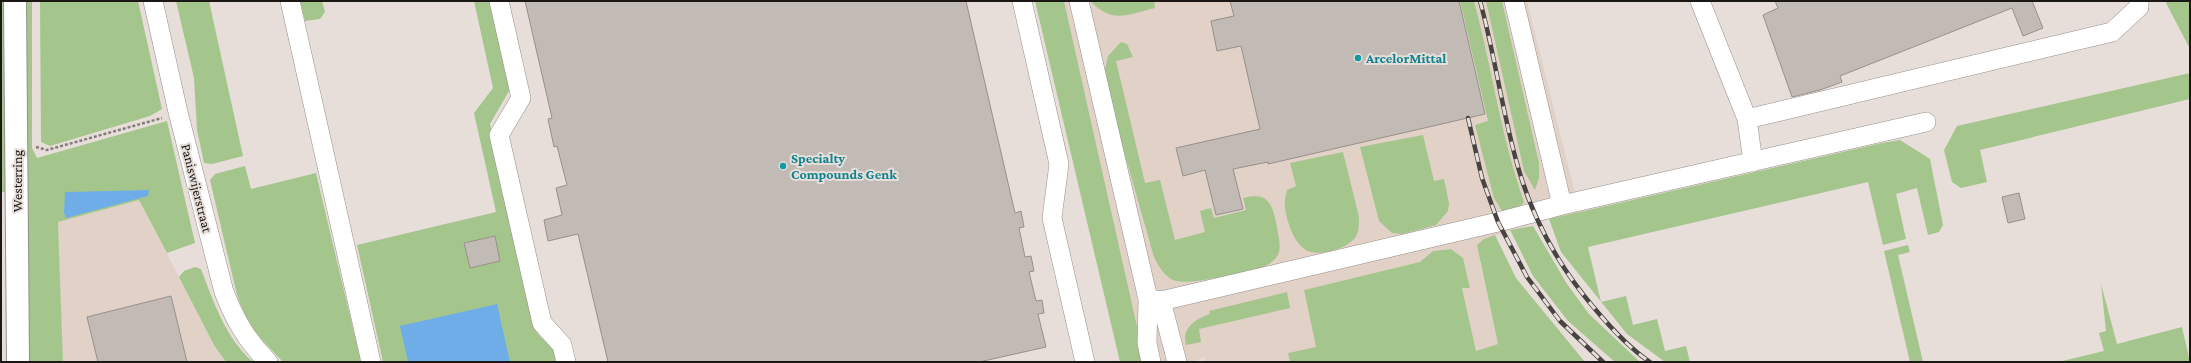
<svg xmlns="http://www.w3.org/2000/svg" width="2191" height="363" viewBox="0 0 2191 363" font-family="'Crimson Pro',serif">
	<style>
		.built { fill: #e1d1c7 }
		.green { fill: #a4c68c }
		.water { fill: #6fade9 }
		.building { fill: #c2bab4; stroke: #98908b }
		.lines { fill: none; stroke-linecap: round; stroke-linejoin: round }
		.minor-casing { stroke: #978f8a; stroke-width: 20 }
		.highway-casing { stroke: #978f8a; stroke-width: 24 }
		.path { stroke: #847e7a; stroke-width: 2.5; stroke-dasharray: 3 2; stroke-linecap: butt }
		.minor { stroke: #fff; stroke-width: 19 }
		.highway { stroke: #fff; stroke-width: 22 }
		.rail-casing { stroke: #484441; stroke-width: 4.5 }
		.rail { stroke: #e7ded9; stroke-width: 3; stroke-dasharray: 9; stroke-linecap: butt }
		.culture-dot { fill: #0f9aa8; stroke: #e7ded9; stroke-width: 1.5 }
		.labels { text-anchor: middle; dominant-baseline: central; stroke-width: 4; stroke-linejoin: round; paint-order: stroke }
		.culture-label { font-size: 14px; font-weight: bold; fill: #0d838f; stroke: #e7ded9; text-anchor: start }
		.street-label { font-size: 14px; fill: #1a1715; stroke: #e7ded9 }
	</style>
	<rect width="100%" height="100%" fill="#e7ded9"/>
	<!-- built -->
	<path class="built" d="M 1064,1 L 1527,1 L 1580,213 L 1549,219 L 1484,239 L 1480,262 L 1498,344 L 1476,351 L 1462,288 L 1470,287 L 1463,258 L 1451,249 L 1433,251 L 1421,262 L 1304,290 L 1316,347 L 1288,353 L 1290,362 L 1206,362 L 1204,357 L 1193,362 L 1145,362 Z
		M 139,200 L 180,279 L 213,331 L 238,362 L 63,362 L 58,222 Z"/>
	<!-- green -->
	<path class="green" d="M 1,1 L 5,1 L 6,192 L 1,192 Z
		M 25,1 L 32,1 L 32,148 L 37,158 L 167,121 L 195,243 L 167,253 L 139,200 L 58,222 L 63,362 L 29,362 Z
		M 40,1 L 138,1 L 162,109 L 150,116 L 50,146 L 41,142 Z
		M 176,1 L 209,1 L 243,156 L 212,164 L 204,163 L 197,130 L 194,78 Z
		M 300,1 L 322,1 L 325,12 L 320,19 L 305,21 Z
		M 474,1 L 490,1 L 508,79 L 509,91 L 490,124 L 537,333 L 554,350 L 556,362 L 383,362 L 357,245 L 496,212 L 474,113 L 493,88 Z
		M 1035,1 L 1064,1 L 1145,362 L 1120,362 Z
		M 1090,1 L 1154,1 L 1155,8 C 1126,15 1113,24 1090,1 Z
		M 1460,1 L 1474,1 C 1492,68 1501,137 1524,202 L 1521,206 L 1502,211 L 1494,198 L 1475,125 L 1488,121 Z
		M 1486,1 L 1502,1 L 1539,163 L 1539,178 L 1535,190 L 1524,171 Z
		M 2165,1 L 2190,1 L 2190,49 Z
		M 1121,42 L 1127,44 L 1133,57 L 1116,61 L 1145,183 L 1160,180 L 1175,240 L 1205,232 L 1200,211 L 1211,208 L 1214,218 L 1246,210 L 1243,198 C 1270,191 1272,205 1277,227 C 1278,235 1281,244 1279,252 C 1277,260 1268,265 1261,268 C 1244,271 1188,287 1173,280 C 1164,276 1158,265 1154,257 L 1110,102 L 1105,70 L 1108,56 Z
		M 2190,73 L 2190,99 L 1980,150 L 1987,182 L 1961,188 L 1952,182 L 1944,150 L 1957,126 Z
		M 1423,135 L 1434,181 L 1444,179 L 1449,203 L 1448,211 L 1436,225 L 1402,234 L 1392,233 L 1379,221 L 1360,147 Z
		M 1900,140 L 1930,159 L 1943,225 L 1939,232 L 1928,235 L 1917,188 L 1896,194 L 1906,239 L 1883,245 L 1868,182 L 1588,247 L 1601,302 L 1626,296 L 1633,325 L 1657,319 L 1665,351 L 1686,346 L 1690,362 L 1665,362 L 1627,334 L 1561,252 L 1549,219 L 1882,143 Z
		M 1343,152 L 1359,217 C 1359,224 1359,233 1355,238 C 1346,249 1321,256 1308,251 C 1294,245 1286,220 1285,206 C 1284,201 1286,195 1287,190 L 1296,186 L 1290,163 Z
		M 245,166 L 251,189 L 316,173 L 361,362 L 283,362 L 258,336 L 244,313 L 237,295 L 210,180 L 215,174 Z
		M 1533,226 L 1567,284 L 1589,314 L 1640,362 L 1615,362 L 1568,321 L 1533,276 L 1510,230 Z
		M 1495,235 L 1516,278 L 1585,362 L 1290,362 L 1288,353 L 1316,347 L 1304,290 L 1420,262 L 1433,251 L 1451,249 L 1463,258 L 1470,288 L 1462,288 L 1476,351 L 1498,344 L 1477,245 L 1484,239 Z
		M 1908,245 L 1910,252 L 1898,255 L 1923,362 L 1910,362 L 1884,251 Z
		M 195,267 L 201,269 C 214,303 225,337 253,362 L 226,362 L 214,345 L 179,277 L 184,271 Z
		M 2101,284 L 2117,344 L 2182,327 L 2190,362 L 2058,362 L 2104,351 L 2099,333 L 2106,331 Z
		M 1287,292 L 1290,308 L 1199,329 L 1201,342 L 1186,345 C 1181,328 1197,318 1210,314 L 1209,311 Z"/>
	<!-- water -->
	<path class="water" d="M 149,190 L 148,196 L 66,218 L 64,213 L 65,192 L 68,192 Z
		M 497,304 L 510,362 L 408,362 L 400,326 Z"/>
	<!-- building -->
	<path class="building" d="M 525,1 L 966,1 L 1015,213 L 1021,211 L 1024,227 L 1019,228 L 1025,257 L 1031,256 L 1034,271 L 1029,272 L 1036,301 L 1042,300 L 1044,313 L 1038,314 L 1046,347 L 979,362 L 608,362 L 578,234 L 548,241 L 544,220 L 562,215 L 556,188 L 567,185 L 557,146 L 554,147 L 548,119 L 552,118 Z
		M 1230,1 L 1459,1 L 1485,114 L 1268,164 L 1268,162 L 1233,169 L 1243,209 L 1216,215 L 1205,170 L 1183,176 L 1176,148 L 1260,129 L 1241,46 L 1217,51 L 1211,21 L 1234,16 Z
		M 1775,1 L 2032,1 L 2043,28 L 2023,36 L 2012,8 L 1840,76 L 1842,82 L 1820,90 L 1792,97 L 1763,15 L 1778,8 Z
		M 2019,193 L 2025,219 L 2008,223 L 2002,197 Z
		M 495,236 L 500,261 L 470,268 L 464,243 Z
		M 171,296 L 187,362 L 98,362 L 87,317 Z"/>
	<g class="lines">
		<defs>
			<path id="minor" d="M 153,1 L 178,112 L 224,292 C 235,320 247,341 268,362
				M 290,1 L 371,362
				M 499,1 L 521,98 L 499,135 L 542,323 L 562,345 L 566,362
				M 1022,1 L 1059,164 L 1052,218 L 1085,362
				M 1079,1 L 1148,299 L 1161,301 L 1177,362
				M 1514,1 L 1562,205
				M 1700,1 L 1747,119 L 1753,162
				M 1747,119 L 2112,32 L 2139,7 L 2139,1
				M 1148,299 L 1147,343 L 1151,362
				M 1161,301 L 1498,222 L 1562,205 L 1926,122"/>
			<path id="highway" d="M 15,1 L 18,362"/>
		</defs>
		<!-- minor casing -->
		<use href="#minor" class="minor-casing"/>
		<!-- highway casing -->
		<use href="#highway" class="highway-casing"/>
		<!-- path -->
		<path class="path" d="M 36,147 L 47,150 L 162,118"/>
		<!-- minor -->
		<use href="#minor" class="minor"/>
		<!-- highway -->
		<use href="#highway" class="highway"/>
		<defs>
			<path id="rail" d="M 1480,1 C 1495,55 1502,112 1518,167 C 1533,220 1560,268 1595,309 C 1611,328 1629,348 1650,362
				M 1468,118 L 1482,178 L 1498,222 L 1527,277 L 1560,321 L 1603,362"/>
		</defs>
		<!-- rail casing -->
		<use href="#rail" class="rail-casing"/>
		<!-- rail -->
		<use href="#rail" class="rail"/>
	</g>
	<!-- markers -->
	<g class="culture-dot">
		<circle cx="1358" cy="58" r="4"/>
		<circle cx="783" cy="166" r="4"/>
	</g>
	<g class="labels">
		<!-- culture labels -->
		<g class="culture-label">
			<text x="1366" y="58">ArcelorMittal</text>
			<text x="791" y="158">Specialty<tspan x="791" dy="16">Compounds Genk</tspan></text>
		</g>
		<!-- street labels -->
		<g class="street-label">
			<text transform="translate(17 181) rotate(-90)">Westerring</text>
			<text transform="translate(197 188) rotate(76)">Paniswijerstraat</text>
		</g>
	</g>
	<!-- border -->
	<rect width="2191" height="363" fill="none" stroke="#1a1715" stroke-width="4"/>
</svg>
